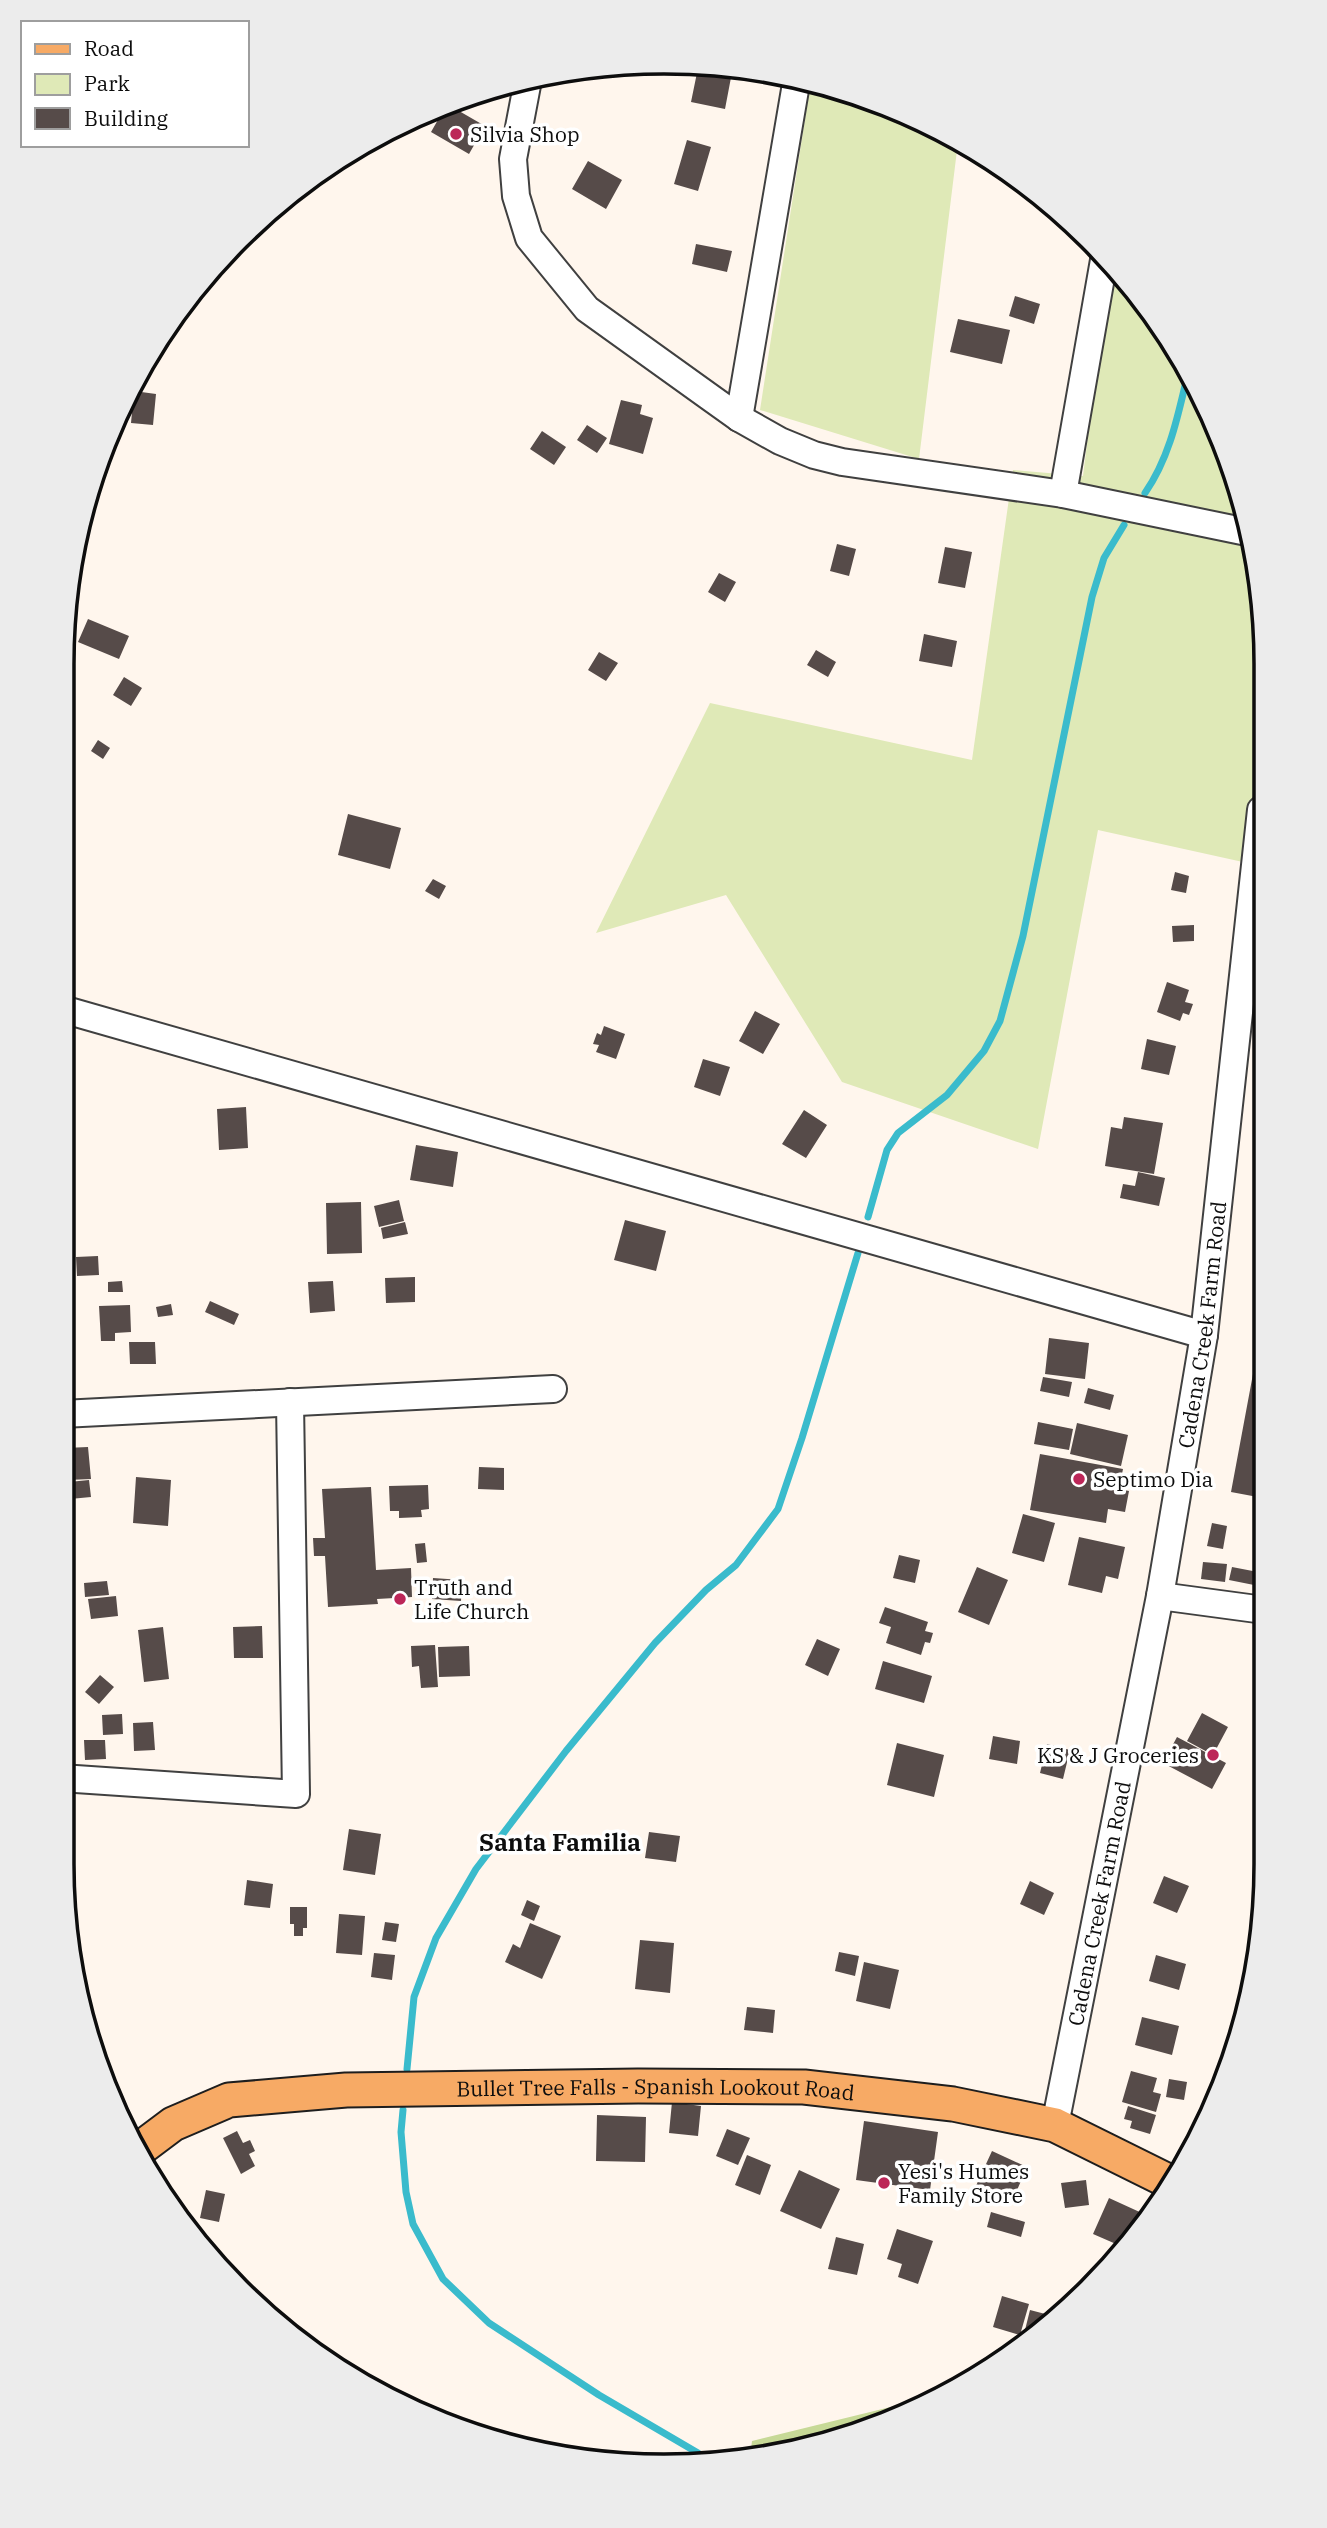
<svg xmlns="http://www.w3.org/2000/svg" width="1327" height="2528" viewBox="0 0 1327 2528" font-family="'IBM Plex Serif',serif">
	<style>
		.green { fill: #dfe9b7 }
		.forest { fill: #c7d997 }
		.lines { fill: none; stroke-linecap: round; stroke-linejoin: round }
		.stream { stroke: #3abbcc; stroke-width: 7 }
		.building { fill: #564b49 }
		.minor-casing { stroke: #404040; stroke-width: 30 }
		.major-casing { stroke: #1e1e1e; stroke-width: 37 }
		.minor { stroke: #fff; stroke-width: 26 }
		.major { stroke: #f7aa65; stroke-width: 33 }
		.poi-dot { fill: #bc2658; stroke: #fff; stroke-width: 2.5 }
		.labels { text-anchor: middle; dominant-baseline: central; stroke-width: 7; stroke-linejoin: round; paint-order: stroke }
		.poi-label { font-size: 21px; fill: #0d0d0d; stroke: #fff; text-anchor: start }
		.street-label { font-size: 21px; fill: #0d0d0d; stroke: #fff }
		.quarter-label { font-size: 24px; font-weight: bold; fill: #0d0d0d; stroke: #fff }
		.rim { fill: none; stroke: #0d0d0d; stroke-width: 3.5 }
	</style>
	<rect width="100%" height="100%" fill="#fff6ed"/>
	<!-- green -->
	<path class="green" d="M 811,80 L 930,124 L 958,142 L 919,459 L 760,410 Z
		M 1109,266 L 1164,329 L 1220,433 L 1261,584 L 1261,866 L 1098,830 L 1038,1149 L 842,1082 L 726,895 L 596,933 L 710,703 L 972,760 L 1013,470 L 1083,476 Z"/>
	<!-- forest -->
	<path class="forest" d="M 915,2401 L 920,2408 L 820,2446 L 750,2458 L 752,2441 Z"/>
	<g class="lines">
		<!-- stream -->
		<path class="stream" d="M 1145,493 C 1170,457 1178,415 1188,373
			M 868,1217 L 887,1150 L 898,1133 L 947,1095 L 984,1051 L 1000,1021 L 1023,936 L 1092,597 L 1104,558 L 1124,525
			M 407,2069 L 414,1997 L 436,1938 L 476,1869 L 566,1751 L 655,1643 L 706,1590 L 736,1565 L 778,1509 L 802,1438 L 858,1253
			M 403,2110 L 401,2132 L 406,2192 L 413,2224 L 443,2279 L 489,2323 L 599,2395 L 698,2453 L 709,2464"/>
	</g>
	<!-- building -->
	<path class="building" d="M 699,63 L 733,67 L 725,109 L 691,102 Z
		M 447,104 L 485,126 L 469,154 L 431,132 Z
		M 687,140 L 711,147 L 698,191 L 674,184 Z
		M 588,161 L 622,180 L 606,209 L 572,189 Z
		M 1016,181 L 1042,198 L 1024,197 L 1024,188 L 1016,188 Z
		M 696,244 L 732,251 L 727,272 L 692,264 Z
		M 1015,296 L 1040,304 L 1034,324 L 1009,316 Z
		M 958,319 L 1010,330 L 1002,364 L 950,352 Z
		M 134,391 L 156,394 L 153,425 L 131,423 Z
		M 621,400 L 642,405 L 640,414 L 653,418 L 643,454 L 609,444 Z
		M 587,425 L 607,438 L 597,453 L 577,440 Z
		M 542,431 L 566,447 L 554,465 L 530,449 Z
		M 837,544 L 856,549 L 849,576 L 830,571 Z
		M 945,547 L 972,552 L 965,588 L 938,583 Z
		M 719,573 L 736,582 L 725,602 L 708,592 Z
		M 88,619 L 129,636 L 119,659 L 78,642 Z
		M 924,634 L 957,641 L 952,667 L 919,661 Z
		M 816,650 L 836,662 L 828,677 L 807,665 Z
		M 599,652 L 618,663 L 606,681 L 588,670 Z
		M 124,677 L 142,688 L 131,706 L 113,695 Z
		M 98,740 L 110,748 L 103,759 L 91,751 Z
		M 348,814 L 401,828 L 390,869 L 338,855 Z
		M 1175,872 L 1189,876 L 1186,893 L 1171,890 Z
		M 433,879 L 446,886 L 439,899 L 425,891 Z
		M 1194,925 L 1194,941 L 1173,942 L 1172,926 Z
		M 1167,982 L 1189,990 L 1185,1002 L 1193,1004 L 1189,1015 L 1183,1013 L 1180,1021 L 1157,1012 Z
		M 755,1011 L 780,1024 L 763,1054 L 739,1041 Z
		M 604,1026 L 625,1034 L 616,1059 L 596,1052 L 599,1045 L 593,1044 L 597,1033 L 601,1035 Z
		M 1147,1039 L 1176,1046 L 1169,1075 L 1141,1069 Z
		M 703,1059 L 730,1067 L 720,1096 L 694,1087 Z
		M 246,1107 L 248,1148 L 219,1150 L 217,1109 Z
		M 804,1110 L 827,1125 L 806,1158 L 782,1144 Z
		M 1124,1117 L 1163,1123 L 1154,1174 L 1105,1166 L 1111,1127 L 1122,1129 Z
		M 416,1145 L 458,1152 L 453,1187 L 410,1180 Z
		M 1138,1172 L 1165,1178 L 1159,1206 L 1120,1198 L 1123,1184 L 1135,1186 Z
		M 399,1200 L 404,1221 L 379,1227 L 374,1206 Z
		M 361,1202 L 362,1253 L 327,1254 L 326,1203 Z
		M 625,1220 L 666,1231 L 656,1271 L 614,1260 Z
		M 405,1222 L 408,1234 L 383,1239 L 381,1228 Z
		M 98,1256 L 99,1275 L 77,1276 L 76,1257 Z
		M 415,1277 L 415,1302 L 386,1303 L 385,1278 Z
		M 122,1281 L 123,1292 L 108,1292 L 108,1282 Z
		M 333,1281 L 335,1311 L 310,1313 L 308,1282 Z
		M 210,1301 L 239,1314 L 234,1325 L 205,1312 Z
		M 171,1304 L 173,1315 L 158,1317 L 156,1307 Z
		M 130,1305 L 131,1332 L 115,1333 L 115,1341 L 101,1341 L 99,1306 Z
		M 1261,1331 L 1263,1331 L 1263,1498 L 1231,1492 Z
		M 1049,1338 L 1089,1343 L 1085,1379 L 1045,1374 Z
		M 129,1342 L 155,1342 L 156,1364 L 130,1364 Z
		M 1043,1377 L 1072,1382 L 1069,1397 L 1040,1391 Z
		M 1088,1388 L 1114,1395 L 1110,1410 L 1084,1403 Z
		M 1038,1422 L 1073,1429 L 1069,1450 L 1034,1444 Z
		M 1077,1423 L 1128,1435 L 1121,1466 L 1070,1454 Z
		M 88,1447 L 91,1479 L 68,1480 L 65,1448 Z
		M 1040,1454 L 1123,1469 L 1119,1489 L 1129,1491 L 1125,1512 L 1108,1509 L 1106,1523 L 1030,1510 Z
		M 479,1467 L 504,1468 L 504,1490 L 478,1489 Z
		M 136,1477 L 171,1480 L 168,1526 L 133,1523 Z
		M 89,1480 L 91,1497 L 70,1499 L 69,1482 Z
		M 428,1485 L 429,1509 L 421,1510 L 422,1517 L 399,1518 L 399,1511 L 390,1511 L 389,1486 Z
		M 371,1487 L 376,1570 L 411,1568 L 412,1597 L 377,1599 L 378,1604 L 328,1607 L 325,1556 L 314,1556 L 313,1538 L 325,1538 L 322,1489 Z
		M 1023,1514 L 1055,1523 L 1044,1562 L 1012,1553 Z
		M 1212,1523 L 1227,1526 L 1223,1549 L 1207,1546 Z
		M 1079,1537 L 1125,1547 L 1118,1579 L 1106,1576 L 1102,1593 L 1068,1585 Z
		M 425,1543 L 427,1562 L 417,1563 L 415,1544 Z
		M 899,1555 L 920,1560 L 915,1583 L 893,1578 Z
		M 1203,1562 L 1227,1564 L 1225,1582 L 1201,1579 Z
		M 977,1567 L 1008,1580 L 989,1625 L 958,1612 Z
		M 1232,1567 L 1263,1573 L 1264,1587 L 1229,1580 Z
		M 433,1578 L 462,1580 L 461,1601 L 432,1599 Z
		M 107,1581 L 109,1595 L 85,1597 L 84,1583 Z
		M 116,1596 L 118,1616 L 91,1619 L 88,1599 Z
		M 885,1607 L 928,1622 L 925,1631 L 933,1633 L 930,1643 L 925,1642 L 921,1655 L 886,1643 L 891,1627 L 879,1623 Z
		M 262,1626 L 263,1658 L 234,1658 L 233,1627 Z
		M 163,1627 L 169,1679 L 144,1682 L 138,1630 Z
		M 817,1639 L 840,1649 L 828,1676 L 805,1665 Z
		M 435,1645 L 438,1687 L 421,1688 L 419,1666 L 412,1667 L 411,1646 Z
		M 469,1646 L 470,1676 L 439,1677 L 438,1647 Z
		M 883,1661 L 932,1676 L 924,1703 L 875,1689 Z
		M 100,1675 L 114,1687 L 99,1704 L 85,1692 Z
		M 1202,1713 L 1228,1727 L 1213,1755 L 1187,1741 Z
		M 122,1714 L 123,1734 L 103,1735 L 102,1715 Z
		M 153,1722 L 155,1750 L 134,1751 L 133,1723 Z
		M 993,1736 L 1020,1741 L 1017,1764 L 989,1759 Z
		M 1177,1737 L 1226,1763 L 1212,1789 L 1163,1763 Z
		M 84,1740 L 105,1740 L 106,1759 L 85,1760 Z
		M 897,1743 L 944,1755 L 934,1797 L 887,1785 Z
		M 1047,1744 L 1070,1750 L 1063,1779 L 1040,1773 Z
		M 349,1829 L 381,1834 L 375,1875 L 343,1870 Z
		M 649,1832 L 680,1836 L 676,1862 L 645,1858 Z
		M 1164,1876 L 1189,1886 L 1177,1913 L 1153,1903 Z
		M 247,1880 L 273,1884 L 270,1908 L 244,1905 Z
		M 1030,1881 L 1054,1893 L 1044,1915 L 1020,1904 Z
		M 527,1900 L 540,1906 L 534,1921 L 521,1915 Z
		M 290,1907 L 307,1907 L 307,1928 L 303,1928 L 303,1936 L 294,1936 L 294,1924 L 290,1924 Z
		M 339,1914 L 365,1916 L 362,1955 L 336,1953 Z
		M 385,1922 L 399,1924 L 396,1942 L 382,1940 Z
		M 530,1923 L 561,1936 L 542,1979 L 505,1962 L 513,1944 L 520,1948 Z
		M 640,1940 L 674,1943 L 670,1993 L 635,1989 Z
		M 839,1952 L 859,1956 L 855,1976 L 835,1971 Z
		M 374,1953 L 395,1955 L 392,1980 L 371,1977 Z
		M 1156,1955 L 1186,1964 L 1179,1990 L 1149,1981 Z
		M 864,1962 L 899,1970 L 890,2009 L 856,2001 Z
		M 747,2007 L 775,2010 L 773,2033 L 744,2030 Z
		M 1142,2017 L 1179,2026 L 1172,2055 L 1135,2045 Z
		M 1131,2071 L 1157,2078 L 1153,2092 L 1161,2094 L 1156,2112 L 1122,2102 Z
		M 1169,2079 L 1187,2082 L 1184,2100 L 1166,2097 Z
		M 672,2102 L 701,2106 L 698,2136 L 669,2133 Z
		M 1128,2106 L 1156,2115 L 1150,2134 L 1130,2128 L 1132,2121 L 1124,2119 Z
		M 597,2115 L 646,2117 L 645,2162 L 596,2161 Z
		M 864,2121 L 938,2132 L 930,2190 L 856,2180 Z
		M 727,2129 L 750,2138 L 738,2165 L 716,2156 Z
		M 237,2131 L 243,2143 L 250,2140 L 255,2151 L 249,2154 L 255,2166 L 241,2174 L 223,2138 Z
		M 992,2151 L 1027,2167 L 1011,2204 L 975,2188 Z
		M 747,2155 L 771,2165 L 760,2195 L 735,2185 Z
		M 799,2170 L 840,2189 L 821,2229 L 780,2211 Z
		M 1086,2180 L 1089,2205 L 1065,2208 L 1061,2183 Z
		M 206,2190 L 225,2194 L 219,2222 L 200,2218 Z
		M 1109,2198 L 1144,2214 L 1116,2254 L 1113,2252 L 1116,2244 L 1093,2234 Z
		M 991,2212 L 1025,2222 L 1021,2237 L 987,2227 Z
		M 897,2229 L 933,2241 L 918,2284 L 898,2277 L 902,2264 L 887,2259 Z
		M 836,2237 L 864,2244 L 857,2275 L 828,2269 Z
		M 1002,2296 L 1029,2304 L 1020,2335 L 993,2327 Z
		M 1030,2310 L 1053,2316 L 1023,2338 Z"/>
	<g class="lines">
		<defs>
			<g id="minor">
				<path d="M 528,80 L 513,159 L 516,196 L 529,238 L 587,309 L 711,398 L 739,418 L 780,441 L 814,455 L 842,462 L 1063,494 L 1247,532"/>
				<path d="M 739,418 L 797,78"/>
				<path d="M 1063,494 L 1104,260"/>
				<path d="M 62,1009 L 1204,1335"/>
				<path d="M 62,1414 L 553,1389"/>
				<path d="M 1160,1596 L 1264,1610"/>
				<path d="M 61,1778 L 296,1794 L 290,1402"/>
				<path id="s1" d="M 1055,2125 L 1160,1596 L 1204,1335 L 1261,810"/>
			</g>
			<g id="major">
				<path id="s2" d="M 141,2148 L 173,2124 L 229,2100 L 346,2090 L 638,2086 L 804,2087 L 953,2104 L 1055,2125 L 1168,2181"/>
			</g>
		</defs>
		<!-- minor casing -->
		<use href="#minor" class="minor-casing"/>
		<!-- major casing -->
		<use href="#major" class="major-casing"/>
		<!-- minor -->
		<use href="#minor" class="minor"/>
		<!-- major -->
		<use href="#major" class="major"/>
	</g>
	<!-- markers -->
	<g class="poi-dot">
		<circle cx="456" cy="134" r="7"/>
		<circle cx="1079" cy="1479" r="7"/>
		<circle cx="400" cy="1599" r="7"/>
		<circle cx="1213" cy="1755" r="7"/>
		<circle cx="884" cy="2183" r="7"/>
	</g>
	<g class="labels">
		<!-- poi labels -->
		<g class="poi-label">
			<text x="470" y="134">Silvia Shop</text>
			<text x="1093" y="1479">Septimo Dia</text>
			<text x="414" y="1587">Truth and<tspan x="414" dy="24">Life Church</tspan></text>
			<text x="1199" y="1755" text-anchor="end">KS &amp; J Groceries</text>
			<text x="898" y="2171">Yesi's Humes<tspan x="898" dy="24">Family Store</tspan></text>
		</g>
		<!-- street labels -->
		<g class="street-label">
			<text stroke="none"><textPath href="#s1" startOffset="814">Cadena Creek Farm Road</textPath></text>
			<text stroke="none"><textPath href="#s1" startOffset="226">Cadena Creek Farm Road</textPath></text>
			<text stroke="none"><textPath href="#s2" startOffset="528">Bullet Tree Falls - Spanish Lookout Road</textPath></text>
		</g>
		<!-- quarter labels -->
		<g class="quarter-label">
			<text x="560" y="1842">Santa Familia</text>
		</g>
	</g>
	<!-- crop -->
	<path d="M0 0H1327V2528H0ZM664 74H664A590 590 0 0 1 1254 664V1864A590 590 0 0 1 664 2454H664A590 590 0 0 1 74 1864V664A590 590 0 0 1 664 74Z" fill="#ececec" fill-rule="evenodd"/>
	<path class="rim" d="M664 74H664A590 590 0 0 1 1254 664V1864A590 590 0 0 1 664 2454H664A590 590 0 0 1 74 1864V664A590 590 0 0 1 664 74Z"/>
	<!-- legend -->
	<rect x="21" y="21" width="228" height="126" fill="#ffffff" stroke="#9e9e9e" stroke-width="2"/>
	<rect x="35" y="44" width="35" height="10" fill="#f7aa65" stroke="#9e9e9e" stroke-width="2"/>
	<text x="84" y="56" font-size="21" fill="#0d0d0d">Road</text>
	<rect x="35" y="74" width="35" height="21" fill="#dfe9b7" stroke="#9e9e9e" stroke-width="2"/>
	<text x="84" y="91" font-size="21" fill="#0d0d0d">Park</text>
	<rect x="35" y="108" width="35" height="21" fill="#564b49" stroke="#9e9e9e" stroke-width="2"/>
	<text x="84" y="126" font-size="21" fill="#0d0d0d">Building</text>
</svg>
